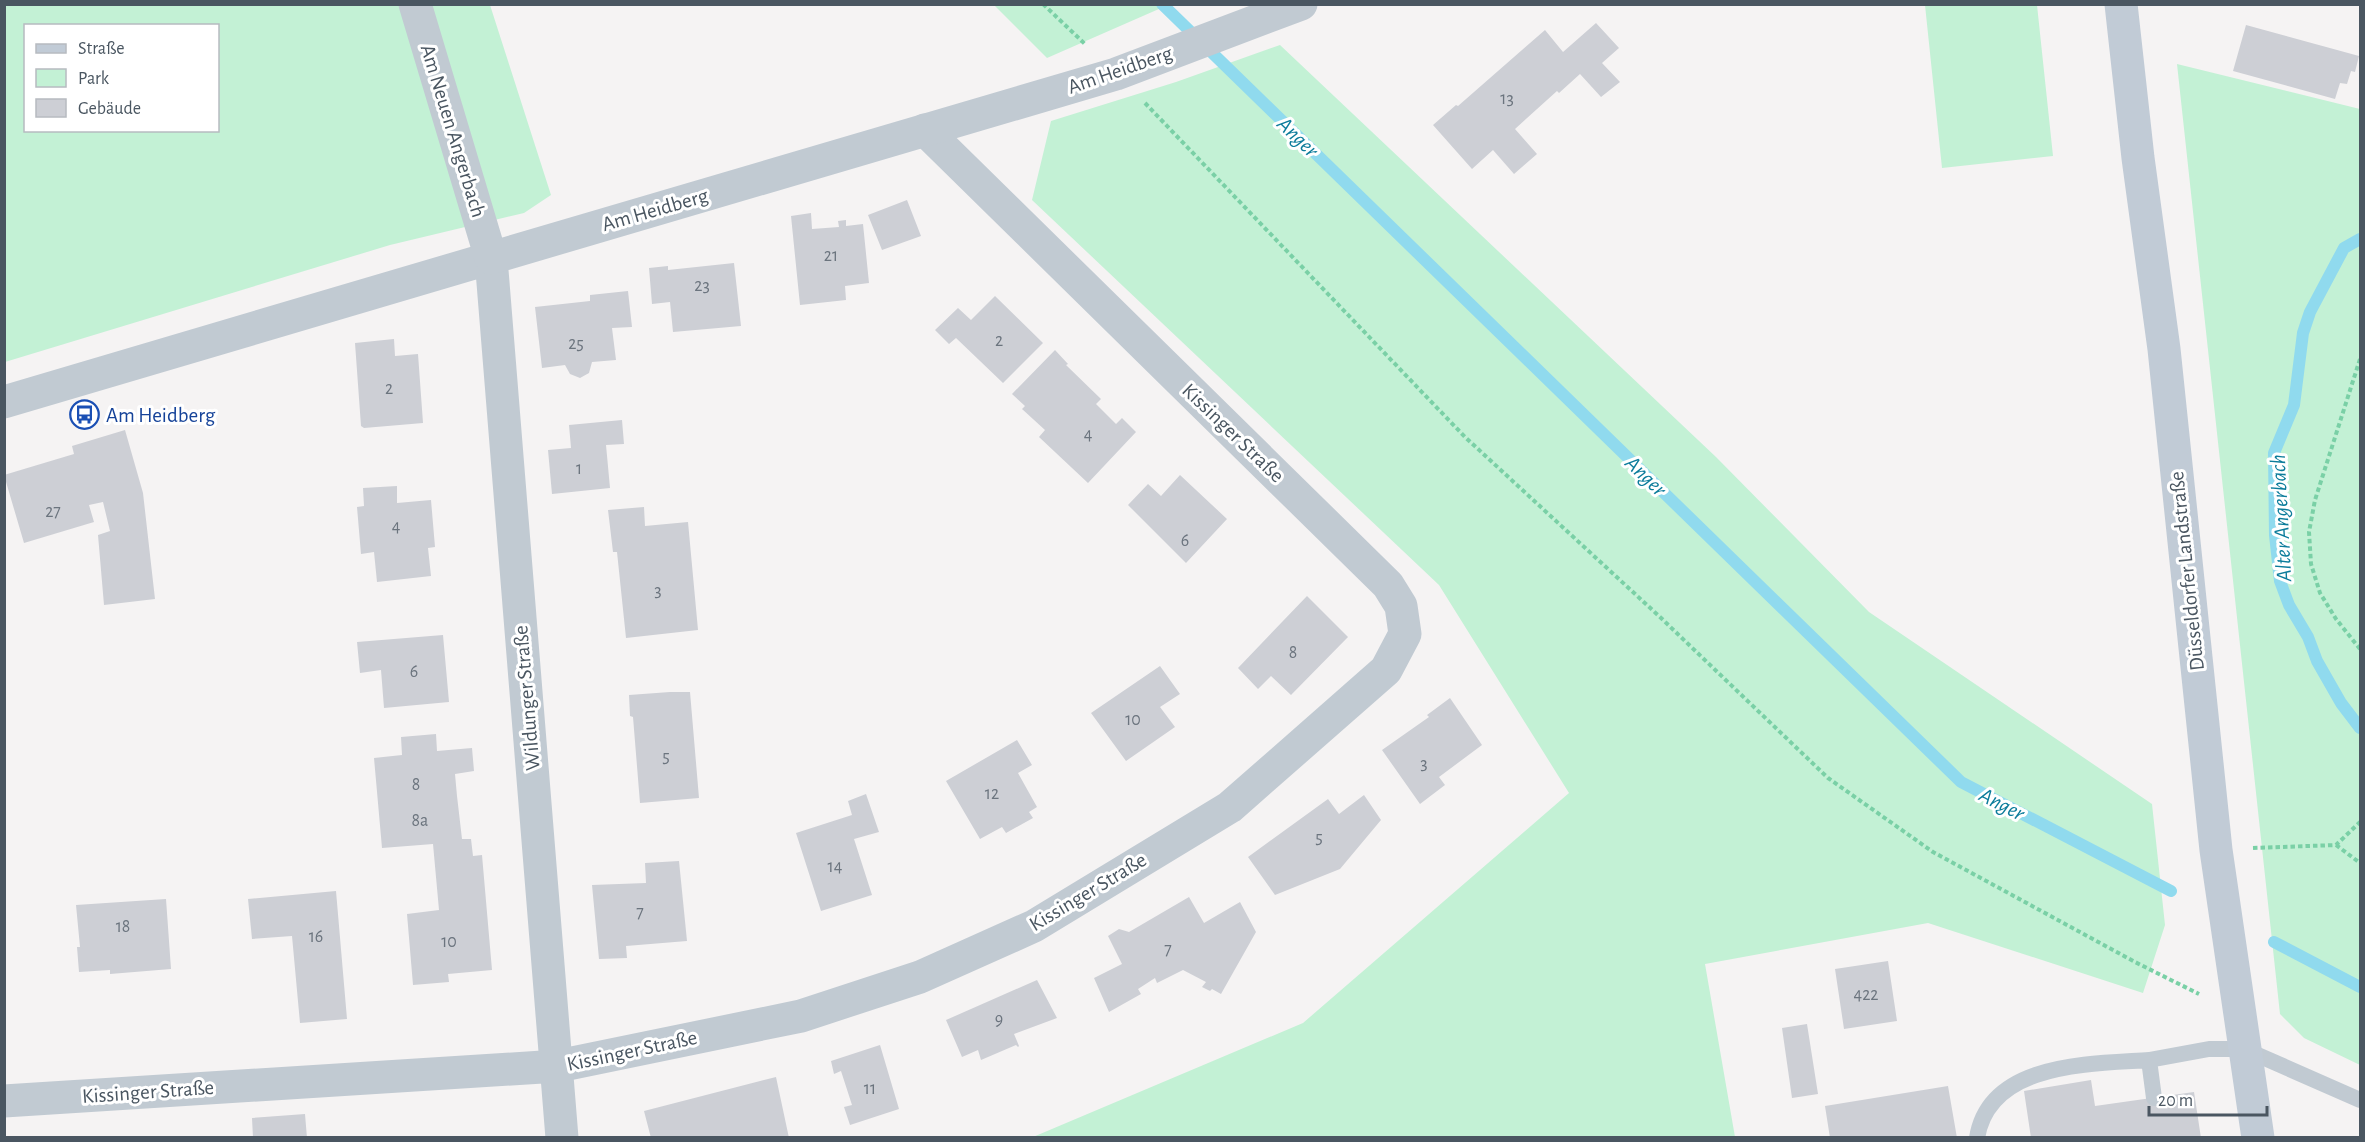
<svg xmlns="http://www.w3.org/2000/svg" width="2365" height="1142" viewBox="0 0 2365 1142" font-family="'Alegreya Sans',sans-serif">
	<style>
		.green { fill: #c3f1d5; fill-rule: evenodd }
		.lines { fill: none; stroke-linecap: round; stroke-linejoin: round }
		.stream { stroke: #90daee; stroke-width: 12 }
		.building { fill: #cdcfd5 }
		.path { stroke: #7ad0a6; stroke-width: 4; stroke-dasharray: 4.5 3; stroke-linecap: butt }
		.service { stroke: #c1cad2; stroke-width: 16 }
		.minor { stroke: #c1cad2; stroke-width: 33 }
		.tertiary { stroke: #c1cad2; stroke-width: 33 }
		.secondary { stroke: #c1cbd6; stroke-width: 33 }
		.labels { text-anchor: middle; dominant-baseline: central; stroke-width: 6; stroke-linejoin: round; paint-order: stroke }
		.number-label { font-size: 18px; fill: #6b747e }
		.street-label { font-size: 21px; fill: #4a5661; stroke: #fff }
		.transit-label { font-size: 21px; fill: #164399; stroke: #fff; text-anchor: start }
		.water-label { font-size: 22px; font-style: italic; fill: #0c7c9b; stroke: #fff }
	</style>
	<rect width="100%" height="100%" fill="#f5f3f3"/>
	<!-- green -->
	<path class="green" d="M 5,5 L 490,5 L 551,195 L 524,213 L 390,245 L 5,362 ZM 26,26 L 218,26 L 218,130 L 26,130 Z
		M 994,5 L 1168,5 L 1047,58 Z
		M 1925,5 L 2037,5 L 2053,156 L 1942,168 Z
		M 1280,45 L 1716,457 L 1869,612 L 2152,804 L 2165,925 L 2143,993 L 1928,923 L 1705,964 L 1735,1137 L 1033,1137 L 1303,1023 L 1569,793 L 1439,585 L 1032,200 L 1051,121 L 1176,82 Z
		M 2177,64 L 2360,109 L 2360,1065 L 2304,1038 L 2280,1014 Z"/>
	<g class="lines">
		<!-- stream -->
		<path class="stream" d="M 1162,4 L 1961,782 L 2171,891
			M 2360,239 L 2344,248 L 2310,312 L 2303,333 L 2294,405 L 2274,453 L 2275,535 L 2280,581 L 2289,605 L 2308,637 L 2317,661 L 2341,703 L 2360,728
			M 2274,942 L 2360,987"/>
	</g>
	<!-- building -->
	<path class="building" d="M 1596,23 L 1619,48 L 1602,63 L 1620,82 L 1601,97 L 1580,74 L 1559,93 L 1557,91 L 1515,129 L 1537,154 L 1514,174 L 1493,150 L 1472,169 L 1433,125 L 1456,105 L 1458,106 L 1545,30 L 1563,52 Z
		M 2246,25 L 2359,56 L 2355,72 L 2351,71 L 2347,84 L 2340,83 L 2335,99 L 2233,71 Z
		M 907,200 L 921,236 L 882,250 L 868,215 Z
		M 811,213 L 812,229 L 839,227 L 838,221 L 846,220 L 846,226 L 863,224 L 869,283 L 845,286 L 846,300 L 800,305 L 791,216 Z
		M 734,263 L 741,326 L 673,332 L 670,302 L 652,304 L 649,268 L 668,266 L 668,270 Z
		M 628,291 L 632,327 L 612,328 L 616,360 L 592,362 L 589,373 L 580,378 L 570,374 L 565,365 L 542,368 L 535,307 L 590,301 L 590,295 Z
		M 995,296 L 1043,343 L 1003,383 L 956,338 L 949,344 L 935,330 L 958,308 L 971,320 Z
		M 394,339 L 395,356 L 418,354 L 423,423 L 364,428 L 361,426 L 355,343 Z
		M 1055,350 L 1068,364 L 1066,365 L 1101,399 L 1096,404 L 1116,424 L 1122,418 L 1136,432 L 1088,483 L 1039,437 L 1045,430 L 1022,409 L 1025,406 L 1012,394 Z
		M 622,420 L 624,444 L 606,445 L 610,488 L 552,494 L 548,450 L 571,448 L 569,425 Z
		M 125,430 L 143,493 L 155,599 L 104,605 L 98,535 L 110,531 L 103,502 L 89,505 L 94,522 L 24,543 L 4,475 L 74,454 L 72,446 Z
		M 1180,475 L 1227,519 L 1186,563 L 1128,505 L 1148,484 L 1161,496 Z
		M 397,486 L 397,503 L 431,500 L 435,547 L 428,548 L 431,576 L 377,582 L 374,552 L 361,554 L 357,507 L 364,506 L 363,488 Z
		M 644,507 L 645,526 L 688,522 L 698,630 L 626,638 L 617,552 L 613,552 L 608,510 Z
		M 1307,596 L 1348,637 L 1291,695 L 1271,676 L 1258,689 L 1238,668 Z
		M 443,635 L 449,702 L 384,708 L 381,670 L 360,673 L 357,642 Z
		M 1160,666 L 1180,694 L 1160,707 L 1175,727 L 1126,761 L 1091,713 Z
		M 670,692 L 690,692 L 699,798 L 640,803 L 633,717 L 630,716 L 629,695 Z
		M 1450,698 L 1482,745 L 1439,777 L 1445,785 L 1420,804 L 1382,750 L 1429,717 L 1427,715 Z
		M 436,734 L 437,751 L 472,748 L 474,771 L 455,774 L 457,796 L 462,839 L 471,839 L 473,856 L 482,855 L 492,970 L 448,974 L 449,982 L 413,985 L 407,914 L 439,910 L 433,844 L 382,848 L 374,758 L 402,755 L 401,737 Z
		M 1017,740 L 1032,765 L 1018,773 L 1037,807 L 1029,812 L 1033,818 L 1006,833 L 1002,827 L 980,839 L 946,781 Z
		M 866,794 L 879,832 L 854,839 L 872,895 L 821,911 L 796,833 L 852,815 L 848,801 Z
		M 1364,795 L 1381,820 L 1340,869 L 1275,895 L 1248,857 L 1328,799 L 1339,814 Z
		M 679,861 L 687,941 L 626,946 L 627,958 L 599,959 L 592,885 L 646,883 L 645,863 Z
		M 336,891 L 347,1019 L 300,1023 L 292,936 L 252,939 L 248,899 Z
		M 1189,897 L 1204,923 L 1240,902 L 1256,932 L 1221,994 L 1212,989 L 1210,991 L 1202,987 L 1206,982 L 1183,970 L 1157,983 L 1155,978 L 1138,989 L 1141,994 L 1109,1012 L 1094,978 L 1122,964 L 1108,936 L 1119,929 L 1129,932 Z
		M 166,899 L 171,969 L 110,974 L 110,970 L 79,972 L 77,947 L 80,947 L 76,905 Z
		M 1888,961 L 1897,1021 L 1844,1029 L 1835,969 Z
		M 1037,980 L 1057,1018 L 1014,1034 L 1019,1046 L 1018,1047 L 1016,1045 L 981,1060 L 978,1050 L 962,1057 L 946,1020 Z
		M 1807,1024 L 1818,1094 L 1792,1098 L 1782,1028 Z
		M 880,1045 L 899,1109 L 850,1125 L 844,1107 L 852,1105 L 841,1071 L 834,1074 L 831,1061 Z
		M 776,1077 L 789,1138 L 651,1138 L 644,1111 Z
		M 2091,1080 L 2095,1106 L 2194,1092 L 2201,1138 L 2031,1138 L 2024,1091 Z
		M 1948,1086 L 1957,1138 L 1830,1138 L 1825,1106 Z
		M 305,1114 L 307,1138 L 253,1138 L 252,1118 Z"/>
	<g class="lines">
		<!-- path -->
		<path class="path" d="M 1043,4 L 1086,45
			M 1145,103 L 1465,437 L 1660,617 L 1828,778 L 1933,852 L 2135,962 L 2199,994
			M 2360,359 L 2315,500 L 2309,532 L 2311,564 L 2320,593 L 2336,619 L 2360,649
			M 2336,845 L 2360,863
			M 2253,848 L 2336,845 L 2360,822"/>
		<!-- service -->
		<path class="service" d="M 2154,1098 L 2149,1060 L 2209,1049 L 2244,1049 L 2360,1100
			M 1977,1138 C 1989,1062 2090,1064 2149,1060"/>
		<!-- minor -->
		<path class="minor" d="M 4,402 L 491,258 L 562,1138
			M 4,1101 L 558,1066 L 801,1016 L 920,977 L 1034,926 L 1230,807 L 1386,670 L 1405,634 L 1401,606 L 1388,585 L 925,130"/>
		<!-- tertiary -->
		<path class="tertiary" d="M 415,4 L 491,258 L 1116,74 L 1301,4"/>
		<!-- secondary -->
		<path class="secondary" d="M 2121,4 L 2138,158 L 2164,349 L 2216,850 L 2258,1138"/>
	</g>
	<!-- icons -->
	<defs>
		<symbol id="bus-ring" viewBox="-11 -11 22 22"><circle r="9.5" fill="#fff" stroke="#1a4fb4" stroke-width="1.5"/><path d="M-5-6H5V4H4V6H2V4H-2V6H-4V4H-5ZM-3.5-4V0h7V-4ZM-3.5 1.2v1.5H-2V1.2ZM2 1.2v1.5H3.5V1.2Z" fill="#1a4fb4"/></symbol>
	</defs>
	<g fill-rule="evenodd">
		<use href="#bus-ring" x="68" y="398" width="33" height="33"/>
	</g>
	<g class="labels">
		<!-- number labels -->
		<g class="number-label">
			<text x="1507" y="99">13</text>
			<text x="831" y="256">21</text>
			<text x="702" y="286">23</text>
			<text x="999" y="341">2</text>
			<text x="576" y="344">25</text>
			<text x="389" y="389">2</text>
			<text x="1088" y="435">4</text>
			<text x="579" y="469">1</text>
			<text x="53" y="512">27</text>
			<text x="396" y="527">4</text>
			<text x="1185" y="541">6</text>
			<text x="658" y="591">3</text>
			<text x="1293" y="653">8</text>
			<text x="414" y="672">6</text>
			<text x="1133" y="720">10</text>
			<text x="666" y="757">5</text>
			<text x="1424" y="764">3</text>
			<text x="416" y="785">8</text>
			<text x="992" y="794">12</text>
			<text x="420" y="821">8a</text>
			<text x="1319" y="838">5</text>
			<text x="835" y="867">14</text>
			<text x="640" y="913">7</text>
			<text x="123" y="927">18</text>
			<text x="316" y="937">16</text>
			<text x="449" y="942">10</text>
			<text x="1168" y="950">7</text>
			<text x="1866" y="995">422</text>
			<text x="999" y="1020">9</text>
			<text x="870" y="1089">11</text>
		</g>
		<!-- street labels -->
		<g class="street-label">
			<text transform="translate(1120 70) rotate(-19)">Am Heidberg</text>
			<text transform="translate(453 131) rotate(73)">Am Neuen Angerbach</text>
			<text transform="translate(655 210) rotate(-16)">Am Heidberg</text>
			<text transform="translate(1233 433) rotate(44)">Kissinger Straße</text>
			<text transform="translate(2187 571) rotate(-96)">Düsseldorfer Landstraße</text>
			<text transform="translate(527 698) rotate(-95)">Wildunger Straße</text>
			<text transform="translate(1088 892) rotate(-31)">Kissinger Straße</text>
			<text transform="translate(632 1051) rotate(-12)">Kissinger Straße</text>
			<text transform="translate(148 1092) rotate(-4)">Kissinger Straße</text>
		</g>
		<!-- transit labels -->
		<g class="transit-label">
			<text x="106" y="415">Am Heidberg</text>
		</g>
		<!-- water labels -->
		<g class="water-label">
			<text transform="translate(1298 137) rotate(44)">Anger</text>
			<text transform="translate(1646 476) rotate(44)">Anger</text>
			<text transform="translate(2281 518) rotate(-93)">Alter Angerbach</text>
			<text transform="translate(2002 804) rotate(27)">Anger</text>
		</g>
	</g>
	<!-- border -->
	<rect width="2365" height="1142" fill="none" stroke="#4a5661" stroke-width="12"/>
	<!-- legend -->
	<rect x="24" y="24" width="195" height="108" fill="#ffffff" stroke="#b7bbc0" stroke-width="1.5"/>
	<rect x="36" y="44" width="30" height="9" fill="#c1cbd6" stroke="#b7bbc0" stroke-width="1.5"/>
	<text x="78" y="54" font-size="18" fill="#4a5661">Straße</text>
	<rect x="36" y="69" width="30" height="18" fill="#c3f1d5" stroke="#b7bbc0" stroke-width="1.5"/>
	<text x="78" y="84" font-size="18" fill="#4a5661">Park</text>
	<rect x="36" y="99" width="30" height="18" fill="#cdcfd5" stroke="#b7bbc0" stroke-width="1.5"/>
	<text x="78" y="114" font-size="18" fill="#4a5661">Gebäude</text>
	<!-- scale -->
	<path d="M2149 1106v9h118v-9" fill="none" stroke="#4a5661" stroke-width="3"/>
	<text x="2158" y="1106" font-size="18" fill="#4a5661" stroke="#ffffff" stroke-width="4.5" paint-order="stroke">20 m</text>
</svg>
